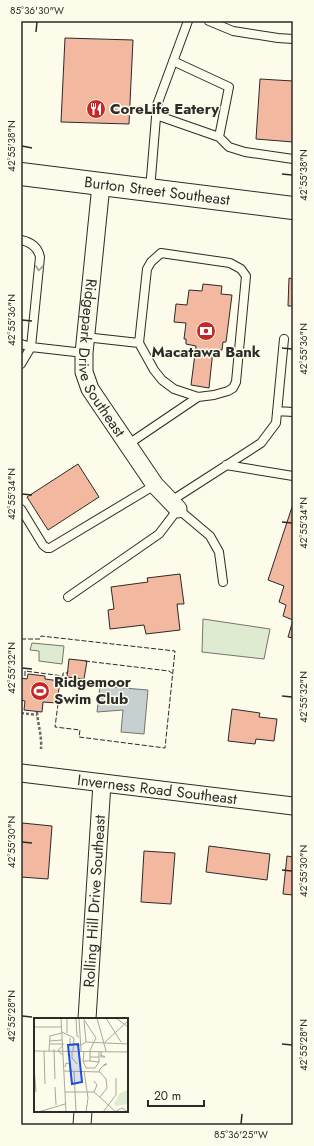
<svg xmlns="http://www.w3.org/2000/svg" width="314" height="1146" viewBox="0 0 314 1146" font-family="Jost,sans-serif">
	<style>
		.green { fill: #deebd1; stroke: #74746e }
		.water { fill: #c7d0d0; stroke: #74746e }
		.building { fill: #f2b8a0; stroke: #2b2b2b }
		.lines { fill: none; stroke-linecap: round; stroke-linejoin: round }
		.lane-casing { stroke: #2b2b2b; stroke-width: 10 }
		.street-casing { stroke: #2b2b2b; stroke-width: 19 }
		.secondary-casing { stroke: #2b2b2b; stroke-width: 24 }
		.path { stroke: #6a6964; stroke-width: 2.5; stroke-dasharray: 3 2; stroke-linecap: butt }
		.lane { stroke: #fdfbea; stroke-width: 8 }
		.street { stroke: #fdfbea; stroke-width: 17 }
		.secondary { stroke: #fdfbea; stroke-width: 22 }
		.fence { stroke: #2b2b2b; stroke-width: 1; stroke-dasharray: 5 2; stroke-linecap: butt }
		.oneway { stroke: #9e9d94 }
		.ticks { fill: none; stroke: #2b2b2b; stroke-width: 1.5 }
		.labels { text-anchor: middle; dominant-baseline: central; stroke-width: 3; stroke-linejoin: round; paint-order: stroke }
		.poi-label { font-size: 15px; font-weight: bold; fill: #2b2b2b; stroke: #fdfbea; text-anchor: start }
		.street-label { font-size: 15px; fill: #2b2b2b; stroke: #fdfbea }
		.inset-road { fill: none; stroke: #a9a89e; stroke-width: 1 }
		.view { fill: #1d4ed8; fill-opacity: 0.15; stroke: #1d4ed8; stroke-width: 2 }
		.inset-edge { fill: none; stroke: #2b2b2b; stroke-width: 2 }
		.neatline { fill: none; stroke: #2b2b2b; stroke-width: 1.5 }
		.ticks-label { font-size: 10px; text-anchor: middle; fill: #2b2b2b }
	</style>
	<rect width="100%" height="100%" fill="#fdfbea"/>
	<!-- green -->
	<path class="green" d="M 203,619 L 270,629 L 264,659 L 202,652 Z
		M 32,643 L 64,646 L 62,664 L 39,661 L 39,651 L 30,650 Z"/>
	<!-- water -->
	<path class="water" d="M 100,686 L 148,690 L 144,734 L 121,732 L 123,710 L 97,712 Z"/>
	<!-- building -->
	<path class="building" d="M 65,38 L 133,40 L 129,124 L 61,122 Z
		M 260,79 L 293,81 L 293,142 L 256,139 Z
		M 289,278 L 293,279 L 293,306 L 288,306 Z
		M 203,284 L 222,286 L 221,294 L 232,295 L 226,342 L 223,342 L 222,350 L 213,350 L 209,388 L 191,385 L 196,346 L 186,344 L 186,339 L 184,339 L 186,323 L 174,322 L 176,304 L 187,305 L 189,290 L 202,291 Z
		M 78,464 L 99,497 L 48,530 L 27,497 Z
		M 293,504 L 293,620 L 283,616 L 286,605 L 279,602 L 284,586 L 268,580 Z
		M 180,574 L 184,604 L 177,604 L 180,630 L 146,634 L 144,625 L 110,629 L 108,610 L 114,609 L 111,587 L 148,582 L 147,578 Z
		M 293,620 L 293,638 L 288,637 Z
		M 69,659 L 87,661 L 84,679 L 67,677 Z
		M 28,674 L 45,676 L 45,679 L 60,681 L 57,703 L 43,702 L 42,712 L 24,710 L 25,701 L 21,700 L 21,678 L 27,679 Z
		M 232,709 L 260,713 L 259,717 L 277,719 L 274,741 L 256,739 L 255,744 L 228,741 Z
		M 22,823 L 52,826 L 48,879 L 21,877 Z
		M 209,846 L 270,854 L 267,880 L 206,872 Z
		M 144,851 L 175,853 L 171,904 L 141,902 Z
		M 287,856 L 293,857 L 293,895 L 283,894 Z"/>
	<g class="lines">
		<defs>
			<path id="lane" d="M 209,21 L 233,31 L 278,38 L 293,39
				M 156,115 L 219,137 L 229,87 L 173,61
				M 219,137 L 229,147 L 245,152 L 293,159
				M 150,190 L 157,105 L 188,21
				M 21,240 C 31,242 38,248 40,257 L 31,347 L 21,364
				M 161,253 L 230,263 L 241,269 L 246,276 L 236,382 L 233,388 L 228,391 L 214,395 L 198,397 L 174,389 L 162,380 L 154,370 L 139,343 L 147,269 L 151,262 Z
				M 85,337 L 139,343
				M 21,344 L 31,347 L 84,353
				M 277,411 L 293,412
				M 127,445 L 198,397
				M 226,465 L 293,476
				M 171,501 L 261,443 L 276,423 L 284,339
				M 21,509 L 43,545 L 47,548 L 50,548 L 155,485
				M 68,597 L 159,534 L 178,509 L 210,536 L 219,552 L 223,582"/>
			<g id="street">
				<path id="s1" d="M 101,185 L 84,353 L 84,372 L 90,389 L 155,485 L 178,509"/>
				<path id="s2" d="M 21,773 L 293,806"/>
				<path id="s3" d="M 87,1019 L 102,783"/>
				<path d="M 82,1125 L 83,1111"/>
			</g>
			<g id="secondary">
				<path id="s4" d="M 21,174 L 293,208"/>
			</g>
		</defs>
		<!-- lane casing -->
		<use href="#lane" class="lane-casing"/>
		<!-- street casing -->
		<use href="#street" class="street-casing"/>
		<!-- secondary casing -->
		<use href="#secondary" class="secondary-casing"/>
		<!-- path -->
		<path class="path" d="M 37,712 C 38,725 42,736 41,749
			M 21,713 L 37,715"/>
		<!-- lane -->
		<use href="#lane" class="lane"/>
		<!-- street -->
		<use href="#street" class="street"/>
		<!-- secondary -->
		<use href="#secondary" class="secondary"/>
		<!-- fence -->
		<path class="fence" d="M 21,639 L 40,639 L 41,636 L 175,651 L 165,748 L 79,737 L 80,730 L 55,727 L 58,704
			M 85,661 L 169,671 L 173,674
			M 25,676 L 25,671 L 63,676 L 63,673 L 67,673 L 68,671"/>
	</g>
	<!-- one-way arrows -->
	<defs><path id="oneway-chevron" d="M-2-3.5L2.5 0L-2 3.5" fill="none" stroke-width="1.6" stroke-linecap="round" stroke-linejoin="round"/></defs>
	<use class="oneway" href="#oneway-chevron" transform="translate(39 268) rotate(96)"/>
	<!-- ticks -->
	<path class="ticks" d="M 36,32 L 37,22M 22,146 L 32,148M 282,174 L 292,175M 22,320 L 32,321M 282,348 L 292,349M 22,494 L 32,495M 282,522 L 292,523M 22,668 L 32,669M 282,696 L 292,697M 22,842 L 32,843M 282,870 L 292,871M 22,1016 L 32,1017M 282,1044 L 292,1045M 241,1124 L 242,1114"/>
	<!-- icons -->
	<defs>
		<symbol id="restaurant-disc" viewBox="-11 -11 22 22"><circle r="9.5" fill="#c62828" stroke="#fdfbea"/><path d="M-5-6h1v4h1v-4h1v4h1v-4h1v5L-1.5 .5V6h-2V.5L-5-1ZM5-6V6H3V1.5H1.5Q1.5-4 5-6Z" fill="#fff"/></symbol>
		<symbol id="bank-disc" viewBox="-11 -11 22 22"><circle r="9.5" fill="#c62828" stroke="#fdfbea"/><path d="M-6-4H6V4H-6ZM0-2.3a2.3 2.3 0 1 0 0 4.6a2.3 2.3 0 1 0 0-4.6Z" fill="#fff"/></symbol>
		<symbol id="stadium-disc" viewBox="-11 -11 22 22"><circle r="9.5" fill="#c62828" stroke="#fdfbea"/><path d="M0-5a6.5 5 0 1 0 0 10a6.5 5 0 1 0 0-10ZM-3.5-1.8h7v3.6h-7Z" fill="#fff"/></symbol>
	</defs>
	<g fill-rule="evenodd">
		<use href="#restaurant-disc" x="85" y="98" width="22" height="22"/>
		<use href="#bank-disc" x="195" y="320" width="22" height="22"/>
		<use href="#stadium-disc" x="29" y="680" width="22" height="22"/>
	</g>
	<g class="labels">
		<!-- poi labels -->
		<g class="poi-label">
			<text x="110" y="109">CoreLife Eatery</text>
			<text x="206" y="352" text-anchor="middle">Macatawa Bank</text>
			<text x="54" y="682">Ridgemoor<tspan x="54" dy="17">Swim Club</tspan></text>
		</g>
		<!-- street labels -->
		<g class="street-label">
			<text stroke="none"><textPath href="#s4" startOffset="137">Burton Street Southeast</textPath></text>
			<text stroke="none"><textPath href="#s1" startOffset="178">Ridgepark Drive Southeast</textPath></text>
			<text stroke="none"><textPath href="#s2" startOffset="137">Inverness Road Southeast</textPath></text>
			<text stroke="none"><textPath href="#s3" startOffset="118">Rolling Hill Drive Southeast</textPath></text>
		</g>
	</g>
	<!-- overview -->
	<g transform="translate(34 1018)">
		<rect width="94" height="94" fill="#fdfbea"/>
		<path d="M 94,72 L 93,86 L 82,88 L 80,86 L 86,75 Z" fill="#deebd1"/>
		<path class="inset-road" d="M 27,0 L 32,94M 33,0 L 33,15M 42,0 L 43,18 L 45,19M 45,0 L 47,33M 49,0 L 62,20 L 56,32 L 56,43 L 49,43 L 50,34M 63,0 L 72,33M 72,0 L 87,24M 82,0 L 94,9M 50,3 L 52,24M 0,9 L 27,9M 28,14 L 40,20 L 39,33M 36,20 L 36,27 L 47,27M 16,23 L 28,22M 71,24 L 94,3M 16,26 L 30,26M 47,27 L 52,24 L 94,26M 28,28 L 24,33 L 29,37M 20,31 L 21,61M 0,33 L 94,34M 10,33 L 11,66M 15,33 L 16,18 L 28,15M 38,33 L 38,40 L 43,46M 67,37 L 71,39 L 67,39 L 67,34M 56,39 L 65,39 L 65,34M 49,43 L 52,50 L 61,50 L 65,44M 56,43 L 65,44 L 65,39M 0,48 L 2,74M 31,49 L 32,45 L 36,46 L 36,53M 30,53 L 66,54 L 72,61 L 73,70 L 66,79M 40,53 L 42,94M 50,53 L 54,80 L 52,94M 65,54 L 66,51 L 71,46 L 73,46 L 69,48M 21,69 L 22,87M 31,74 L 60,74 L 82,94M 60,74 L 63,67 L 60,63M 82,93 L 88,90 L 94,94M 4,94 L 31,86M 69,94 L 82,77 L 82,60"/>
		<path class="view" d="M 44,26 L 48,64 L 38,66 L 34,27 Z"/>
		<rect width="94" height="94" class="inset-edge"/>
	</g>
	<!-- border -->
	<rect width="314" height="1146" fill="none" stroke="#fdfbea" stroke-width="44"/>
	<!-- scale -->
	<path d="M148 1100v6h56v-6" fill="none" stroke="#2b2b2b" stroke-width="2"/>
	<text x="154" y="1100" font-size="12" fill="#2b2b2b" stroke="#fdfbea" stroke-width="3" paint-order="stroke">20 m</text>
	<rect x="22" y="22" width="270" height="1102" class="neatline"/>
	<g class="ticks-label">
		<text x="37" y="14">85°36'30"W</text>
		<text transform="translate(11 146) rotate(-90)" y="4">42°55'38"N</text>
		<text transform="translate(303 175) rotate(-90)" y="4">42°55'38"N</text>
		<text transform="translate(11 320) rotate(-90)" y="4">42°55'36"N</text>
		<text transform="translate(303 349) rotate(-90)" y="4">42°55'36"N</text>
		<text transform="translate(11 494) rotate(-90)" y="4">42°55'34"N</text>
		<text transform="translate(303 523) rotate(-90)" y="4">42°55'34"N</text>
		<text transform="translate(11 668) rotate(-90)" y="4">42°55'32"N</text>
		<text transform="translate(303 697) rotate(-90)" y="4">42°55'32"N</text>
		<text transform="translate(11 842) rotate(-90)" y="4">42°55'30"N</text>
		<text transform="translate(303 871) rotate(-90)" y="4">42°55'30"N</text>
		<text transform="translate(11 1016) rotate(-90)" y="4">42°55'28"N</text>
		<text transform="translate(303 1045) rotate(-90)" y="4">42°55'28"N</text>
		<text x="241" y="1138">85°36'25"W</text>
	</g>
</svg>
